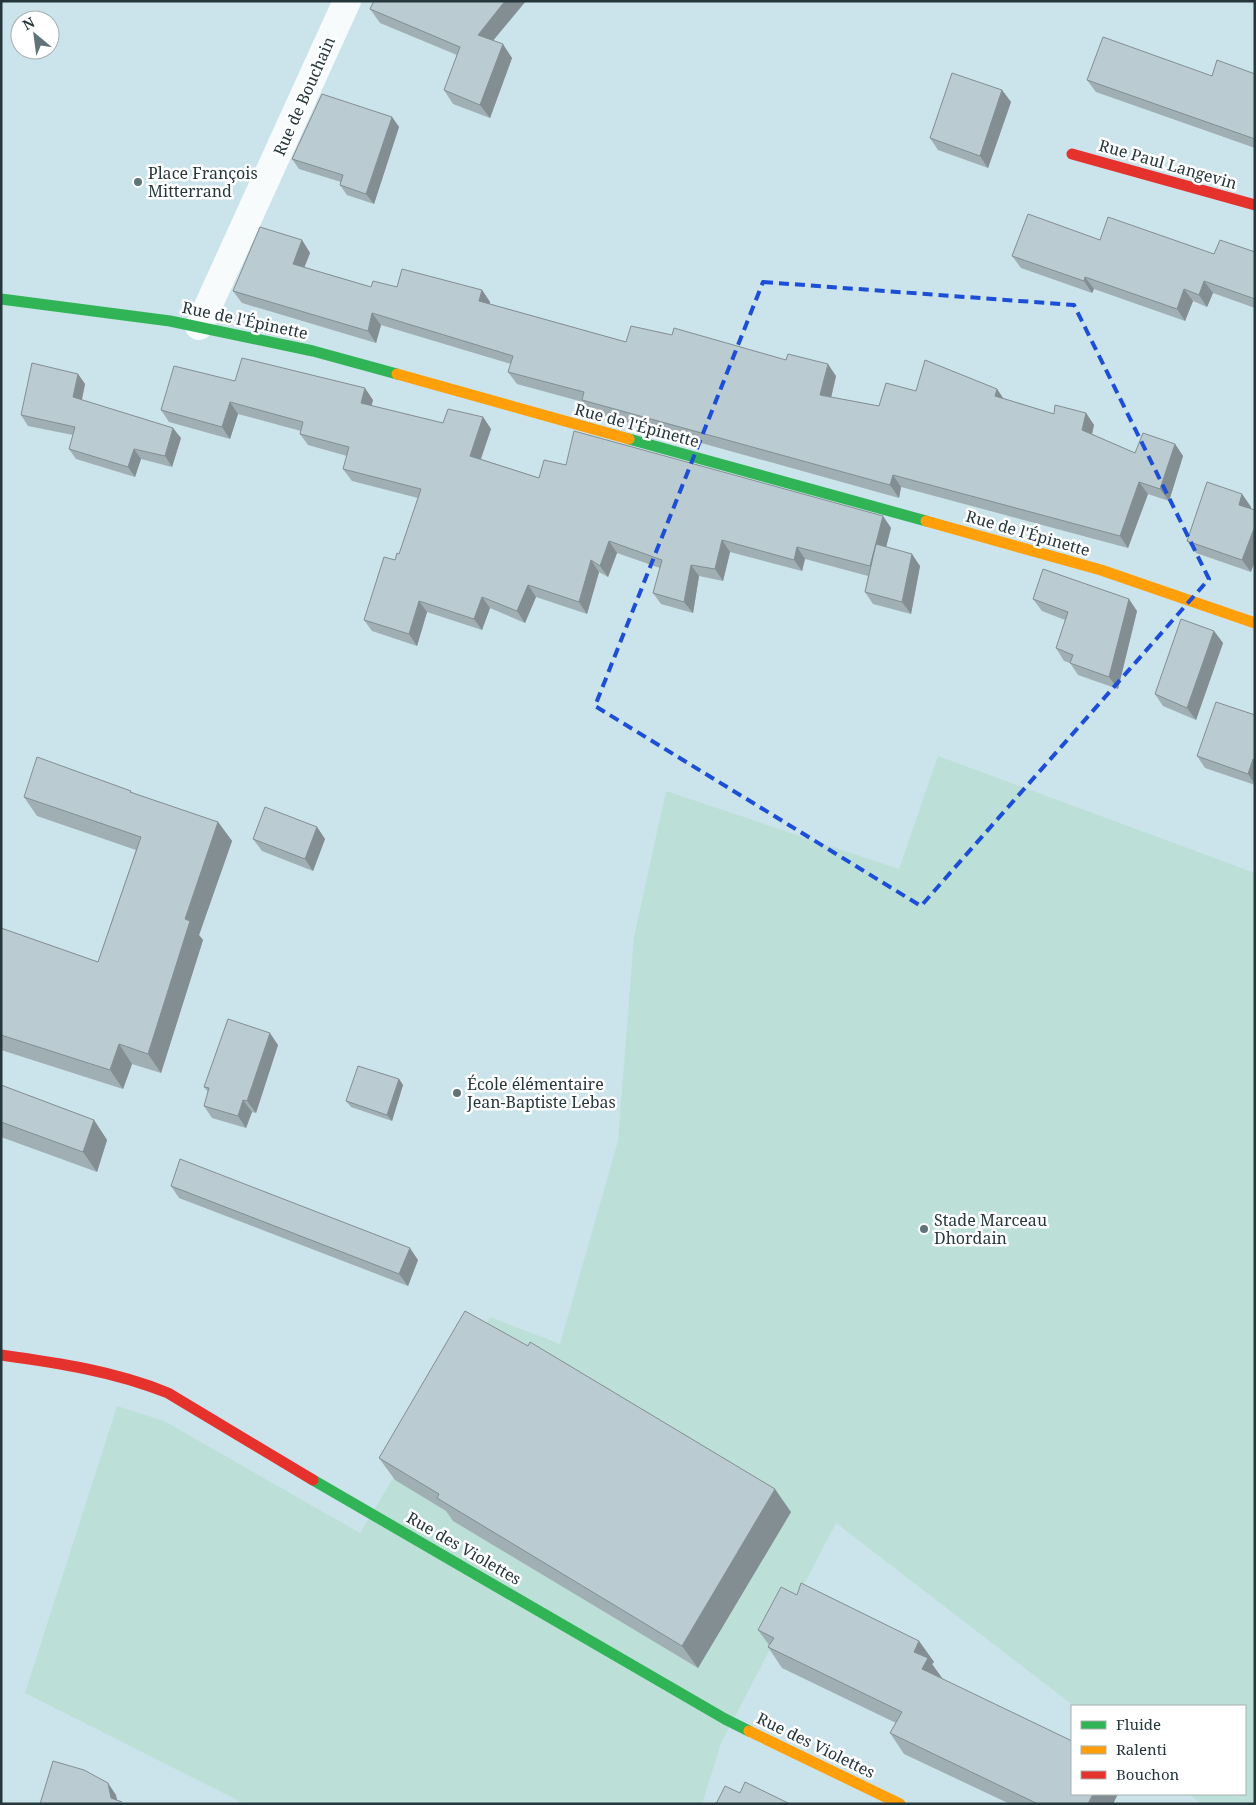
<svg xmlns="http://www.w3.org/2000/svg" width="1256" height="1805" viewBox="0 0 1256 1805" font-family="'Noto Serif',serif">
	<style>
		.green { fill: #bce0d8 }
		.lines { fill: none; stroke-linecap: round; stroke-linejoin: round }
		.street { stroke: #f7fbfc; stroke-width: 28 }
		.fast { stroke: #30b455; stroke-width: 11 }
		.slow { stroke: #ff9f0a; stroke-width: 11 }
		.jam { stroke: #e5322d; stroke-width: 11 }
		.wall { fill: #a0afb4 }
		.shaded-wall { fill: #828e92 }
		.building { fill: #bacbd1; stroke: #828e92 }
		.marked { fill: none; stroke: #1d4ed8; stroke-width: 4; stroke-dasharray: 10 6; stroke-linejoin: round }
		.poi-dot { fill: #5f7378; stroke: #fff; stroke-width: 2 }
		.labels { text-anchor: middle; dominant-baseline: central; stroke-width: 5; stroke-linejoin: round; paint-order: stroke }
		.street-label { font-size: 16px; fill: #25373b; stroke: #fff }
		.poi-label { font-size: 16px; fill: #25373b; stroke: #fff; text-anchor: start }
	</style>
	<rect width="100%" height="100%" fill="#cbe3ea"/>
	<!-- green -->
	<path class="green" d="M 938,756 L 1255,873 L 1255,1804 L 1202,1804 L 1189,1794 L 1245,1794 L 1245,1706 L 1074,1706 L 836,1523 L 721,1743 L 702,1804 L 245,1804 L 25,1693 L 117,1406 L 164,1421 L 360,1533 L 490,1317 L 560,1344 L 618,1141 L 634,937 L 666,791 L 899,869 Z"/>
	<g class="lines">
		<!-- street -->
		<path class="street" d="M 199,326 L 347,1"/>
		<!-- fast -->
		<path class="fast" d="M 1,299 L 170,321 L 313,351 L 397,374
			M 629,439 L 926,521
			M 313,1480 L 725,1719 L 749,1731"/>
		<!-- slow -->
		<path class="slow" d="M 397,374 L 629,439
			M 926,521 L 1101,570 L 1255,623
			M 749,1731 L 900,1804"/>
		<!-- jam -->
		<path class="jam" d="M 1072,154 L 1255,205
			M 1,1355 C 58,1363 114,1371 168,1393 L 313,1480"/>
	</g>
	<!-- wall -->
	<path class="wall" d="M 370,9 L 493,41 L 512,58 L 490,118 L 453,104 L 444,90 L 457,55 L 380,23 Z
		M 1255,74 L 1255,148 L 1096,92 L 1087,80 Z
		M 1002,90 L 1011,102 L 988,168 L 938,150 L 930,138 Z
		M 392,117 L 399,127 L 374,204 L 347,195 L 340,185 L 341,182 L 299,169 L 292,159 Z
		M 302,240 L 310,253 L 304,267 L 371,287 L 482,290 L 490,302 L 490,304 L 626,342 L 836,376 L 831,397 L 879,406 L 916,391 L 997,389 L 1003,398 L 1054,414 L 1086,413 L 1094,425 L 1092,434 L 1135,453 L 1175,444 L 1183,456 L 1169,501 L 1148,494 L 1128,548 L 901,487 L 899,498 L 590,412 L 583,402 L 517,384 L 508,372 L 511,364 L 381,325 L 376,343 L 242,303 L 233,291 Z
		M 1100,240 L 1214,254 L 1255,252 L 1255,308 L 1213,293 L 1207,307 L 1193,301 L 1185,321 L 1094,289 L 1092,293 L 1021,268 L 1012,256 Z
		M 78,374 L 85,384 L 82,400 L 181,438 L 172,467 L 141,459 L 135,477 L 76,459 L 69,449 L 73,435 L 28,426 L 21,415 Z
		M 235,381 L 373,400 L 371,406 L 443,423 L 483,417 L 491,429 L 481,459 L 539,478 L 566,465 L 883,516 L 891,528 L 886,547 L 920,566 L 911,614 L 873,604 L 865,592 L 868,576 L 805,559 L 802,571 L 730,552 L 723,581 L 699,576 L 693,613 L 661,604 L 653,593 L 660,568 L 617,553 L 608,577 L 599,572 L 587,614 L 536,597 L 525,623 L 490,608 L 482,630 L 427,612 L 417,646 L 372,631 L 364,620 L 395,560 L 399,554 L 418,498 L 352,481 L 343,469 L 347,456 L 308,445 L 300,434 L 301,431 L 238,414 L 230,439 L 169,422 L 161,410 Z
		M 1242,494 L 1251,507 L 1250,509 L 1251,572 L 1196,553 L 1187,541 Z
		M 1033,599 L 1137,611 L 1118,689 L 1078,675 L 1070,663 L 1064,661 L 1056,648 L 1065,620 L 1042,611 Z
		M 1214,631 L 1223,643 L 1196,720 L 1163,706 L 1155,694 Z
		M 1255,715 L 1255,785 L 1205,768 L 1197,756 Z
		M 131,791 L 132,793 L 218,822 L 232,841 L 199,935 L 203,940 L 161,1073 L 132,1064 L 123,1089 L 1,1050 L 1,928 L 98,962 L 136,850 L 37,816 L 24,797 Z
		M 317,827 L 325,839 L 313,871 L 262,851 L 253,839 Z
		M 278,1045 L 256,1113 L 252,1112 L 246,1128 L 212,1118 L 204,1106 L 208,1092 L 204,1087 Z
		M 399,1079 L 403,1085 L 392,1121 L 351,1107 L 346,1101 Z
		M 1,1085 L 94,1120 L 107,1140 L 97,1172 L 1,1137 Z
		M 171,1186 L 418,1260 L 408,1286 L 179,1198 Z
		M 528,1346 L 791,1512 L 698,1668 L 453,1521 L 446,1511 L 395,1480 L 379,1458 Z
		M 797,1595 L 919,1641 L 934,1662 L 932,1664 L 942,1678 L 1113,1804 L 1010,1804 L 904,1754 L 890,1733 L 896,1723 L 782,1668 L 768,1647 L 769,1645 L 758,1630 Z"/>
	<!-- shaded-wall -->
	<path class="shaded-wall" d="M 505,1 L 526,1 L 487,48 L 478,35 Z
		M 503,44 L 512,58 L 490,118 L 480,105 Z
		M 1002,90 L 1011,102 L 988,168 L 980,156 Z
		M 392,117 L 399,127 L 374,204 L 366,194 Z
		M 302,240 L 310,253 L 301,276 L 293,264 Z
		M 1085,277 L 1094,289 L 1092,293 L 1084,281 Z
		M 1204,281 L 1213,293 L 1207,307 L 1199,295 Z
		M 1184,289 L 1193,301 L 1185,321 L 1177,309 Z
		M 482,290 L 490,302 L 487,313 L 479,301 Z
		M 372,313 L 381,325 L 376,343 L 368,331 Z
		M 828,364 L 836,376 L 829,407 L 820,395 Z
		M 78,374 L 85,384 L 80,408 L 73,397 Z
		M 365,388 L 373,400 L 369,415 L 361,403 Z
		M 997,389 L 1005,401 L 995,396 Z
		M 230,402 L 238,414 L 230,439 L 222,427 Z
		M 1086,413 L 1094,425 L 1090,442 L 1082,430 Z
		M 483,417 L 491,429 L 478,467 L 470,456 Z
		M 173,428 L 181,438 L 172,467 L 165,456 Z
		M 1175,444 L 1183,456 L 1169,501 L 1160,489 Z
		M 134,449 L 141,459 L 135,477 L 128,467 Z
		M 893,475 L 901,487 L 899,498 L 890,485 Z
		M 1139,482 L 1148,494 L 1128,548 L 1120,536 Z
		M 1242,494 L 1251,507 L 1247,517 L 1239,505 Z
		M 883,516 L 891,528 L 878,578 L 870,566 Z
		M 1255,526 L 1255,561 L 1251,572 L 1242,560 Z
		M 722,540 L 730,552 L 723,581 L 715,569 Z
		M 609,541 L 617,553 L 608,577 L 600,566 Z
		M 797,547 L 805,559 L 802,571 L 794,560 Z
		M 912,554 L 920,566 L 911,614 L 902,602 Z
		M 591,560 L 599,572 L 587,614 L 579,602 Z
		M 691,565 L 699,576 L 693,613 L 684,602 Z
		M 528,585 L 536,597 L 525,623 L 517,611 Z
		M 482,597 L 490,608 L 482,630 L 474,619 Z
		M 1129,599 L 1137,611 L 1118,689 L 1109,677 Z
		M 419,601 L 427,612 L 417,646 L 409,634 Z
		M 1214,631 L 1223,643 L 1196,720 L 1187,708 Z
		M 1253,759 L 1255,762 L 1255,784 L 1248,774 Z
		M 218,822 L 232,841 L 199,935 L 203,940 L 161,1073 L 148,1054 L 185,919 Z
		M 317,827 L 325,839 L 313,871 L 305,859 Z
		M 270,1033 L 278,1045 L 256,1113 L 247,1101 Z
		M 119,1044 L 132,1064 L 123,1089 L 110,1070 Z
		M 399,1079 L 403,1085 L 392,1121 L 387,1115 Z
		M 243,1100 L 252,1112 L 246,1128 L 238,1116 Z
		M 94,1120 L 107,1140 L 97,1172 L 83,1152 Z
		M 410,1248 L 418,1260 L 408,1286 L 399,1274 Z
		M 775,1489 L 791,1512 L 698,1668 L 682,1646 Z
		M 919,1641 L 934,1662 L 932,1664 L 942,1678 L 922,1669 L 914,1652 Z
		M 108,1783 L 116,1795 L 118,1804 L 111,1798 Z
		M 1093,1794 L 1118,1794 L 1113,1804 L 1088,1804 Z"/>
	<!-- building -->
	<path class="building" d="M 374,1 L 505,1 L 478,35 L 503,44 L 480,105 L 444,90 L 460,47 L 370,9 Z
		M 1103,37 L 1212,76 L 1217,60 L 1255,74 L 1255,139 L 1087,80 Z
		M 952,73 L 1002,90 L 980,156 L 930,138 Z
		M 322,94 L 392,117 L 366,194 L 340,185 L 343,175 L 292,159 Z
		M 1028,214 L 1100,240 L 1108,217 L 1214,254 L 1220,240 L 1255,252 L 1255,299 L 1204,281 L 1199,295 L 1184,289 L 1177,309 L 1085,277 L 1084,281 L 1012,256 Z
		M 260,227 L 302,240 L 293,264 L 371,287 L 373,281 L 397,287 L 402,269 L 482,290 L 479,301 L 626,342 L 631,326 L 672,335 L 674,328 L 786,360 L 788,354 L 828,364 L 820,395 L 879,406 L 886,383 L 916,391 L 925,360 L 997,389 L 995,396 L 1054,414 L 1055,405 L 1086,413 L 1082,430 L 1135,453 L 1143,433 L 1175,444 L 1160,489 L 1139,482 L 1120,536 L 893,475 L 890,485 L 582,400 L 584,392 L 508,372 L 513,356 L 372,313 L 368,331 L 233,291 Z
		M 242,358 L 365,388 L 361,403 L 443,423 L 448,409 L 483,417 L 470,456 L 539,478 L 544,460 L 566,465 L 574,431 L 883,516 L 870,566 L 797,547 L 794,560 L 722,540 L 715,569 L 691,565 L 684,602 L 653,593 L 662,560 L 609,541 L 600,566 L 591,560 L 579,602 L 528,585 L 517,611 L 482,597 L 474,619 L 419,601 L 409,634 L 364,620 L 384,557 L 395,560 L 397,553 L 399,554 L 421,489 L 343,469 L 349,447 L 300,434 L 303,422 L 230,402 L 222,427 L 161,410 L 174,366 L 235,381 Z
		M 32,363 L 78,374 L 73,397 L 173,428 L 165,456 L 134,449 L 128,467 L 69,449 L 75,427 L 21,415 Z
		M 1207,482 L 1242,494 L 1239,505 L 1255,510 L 1255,526 L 1242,560 L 1187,541 Z
		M 876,544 L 912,554 L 902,602 L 865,592 Z
		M 1043,569 L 1129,599 L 1109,677 L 1070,663 L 1073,655 L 1056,648 L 1068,612 L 1033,599 Z
		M 1181,619 L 1214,631 L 1187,708 L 1155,694 Z
		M 1216,702 L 1255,715 L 1255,760 L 1253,759 L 1248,774 L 1197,756 Z
		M 37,757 L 131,791 L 130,792 L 218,822 L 185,919 L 190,921 L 148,1054 L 119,1044 L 110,1070 L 1,1035 L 1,928 L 98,962 L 141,837 L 24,797 Z
		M 265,807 L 317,827 L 305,859 L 253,839 Z
		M 228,1019 L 270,1033 L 247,1101 L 243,1100 L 238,1116 L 204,1106 L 209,1088 L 204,1087 Z
		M 358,1066 L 399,1079 L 387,1115 L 346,1101 Z
		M 1,1085 L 94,1120 L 83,1152 L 1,1122 Z
		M 180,1159 L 410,1248 L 399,1274 L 171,1186 Z
		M 465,1311 L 528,1346 L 530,1342 L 775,1489 L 682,1646 L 437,1498 L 439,1494 L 379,1458 Z
		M 801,1583 L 919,1641 L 914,1652 L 928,1658 L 922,1669 L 1072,1741 L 1072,1794 L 1093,1794 L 1088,1804 L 1038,1804 L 890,1733 L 902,1712 L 768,1647 L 774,1638 L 758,1630 L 781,1587 L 797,1595 Z
		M 53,1761 L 84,1770 L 108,1783 L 111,1798 L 122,1802 L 121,1804 L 40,1804 Z
		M 745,1782 L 790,1804 L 716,1804 L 725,1786 L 740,1793 Z"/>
	<!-- marked area -->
	<path class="marked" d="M 763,282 L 1074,305 L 1209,579 L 921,906 L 595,706 Z"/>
	<!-- markers -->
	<g class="poi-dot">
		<circle cx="138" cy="182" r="5"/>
		<circle cx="457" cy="1093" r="5"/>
		<circle cx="924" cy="1229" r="5"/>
	</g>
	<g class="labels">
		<!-- street labels -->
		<g class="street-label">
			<text transform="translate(304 96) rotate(-66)">Rue de Bouchain</text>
			<text transform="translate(1168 164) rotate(16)">Rue Paul Langevin</text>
			<text transform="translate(245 320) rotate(12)">Rue de l'Épinette</text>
			<text transform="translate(637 425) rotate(15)">Rue de l'Épinette</text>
			<text transform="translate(1028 533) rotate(16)">Rue de l'Épinette</text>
			<text transform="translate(464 1548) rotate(30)">Rue des Violettes</text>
			<text transform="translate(816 1745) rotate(26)">Rue des Violettes</text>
		</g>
		<!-- poi labels -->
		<g class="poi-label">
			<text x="148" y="173">Place François<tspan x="148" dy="18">Mitterrand</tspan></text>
			<text x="467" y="1084">École élémentaire<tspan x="467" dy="18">Jean-Baptiste Lebas</tspan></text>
			<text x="934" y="1220">Stade Marceau<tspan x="934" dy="18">Dhordain</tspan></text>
		</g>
	</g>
	<!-- border -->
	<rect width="1256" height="1805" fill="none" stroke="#25373b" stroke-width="5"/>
	<!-- legend -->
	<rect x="1071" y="1705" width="175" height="90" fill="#ffffff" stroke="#a8afb1"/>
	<rect x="1081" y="1721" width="25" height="8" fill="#30b455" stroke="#a8afb1"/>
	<text x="1116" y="1730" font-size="15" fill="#25373b">Fluide</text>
	<rect x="1081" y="1746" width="25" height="8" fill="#ff9f0a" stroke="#a8afb1"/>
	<text x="1116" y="1755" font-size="15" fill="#25373b">Ralenti</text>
	<rect x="1081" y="1771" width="25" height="8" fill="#e5322d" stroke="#a8afb1"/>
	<text x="1116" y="1780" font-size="15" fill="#25373b">Bouchon</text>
	<!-- north arrow -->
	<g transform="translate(35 35) rotate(331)"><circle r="24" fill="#ffffff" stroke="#a8afb1"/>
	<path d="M0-4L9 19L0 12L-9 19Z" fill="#5f7378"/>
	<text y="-8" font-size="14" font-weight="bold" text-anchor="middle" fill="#25373b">N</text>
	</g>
</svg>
